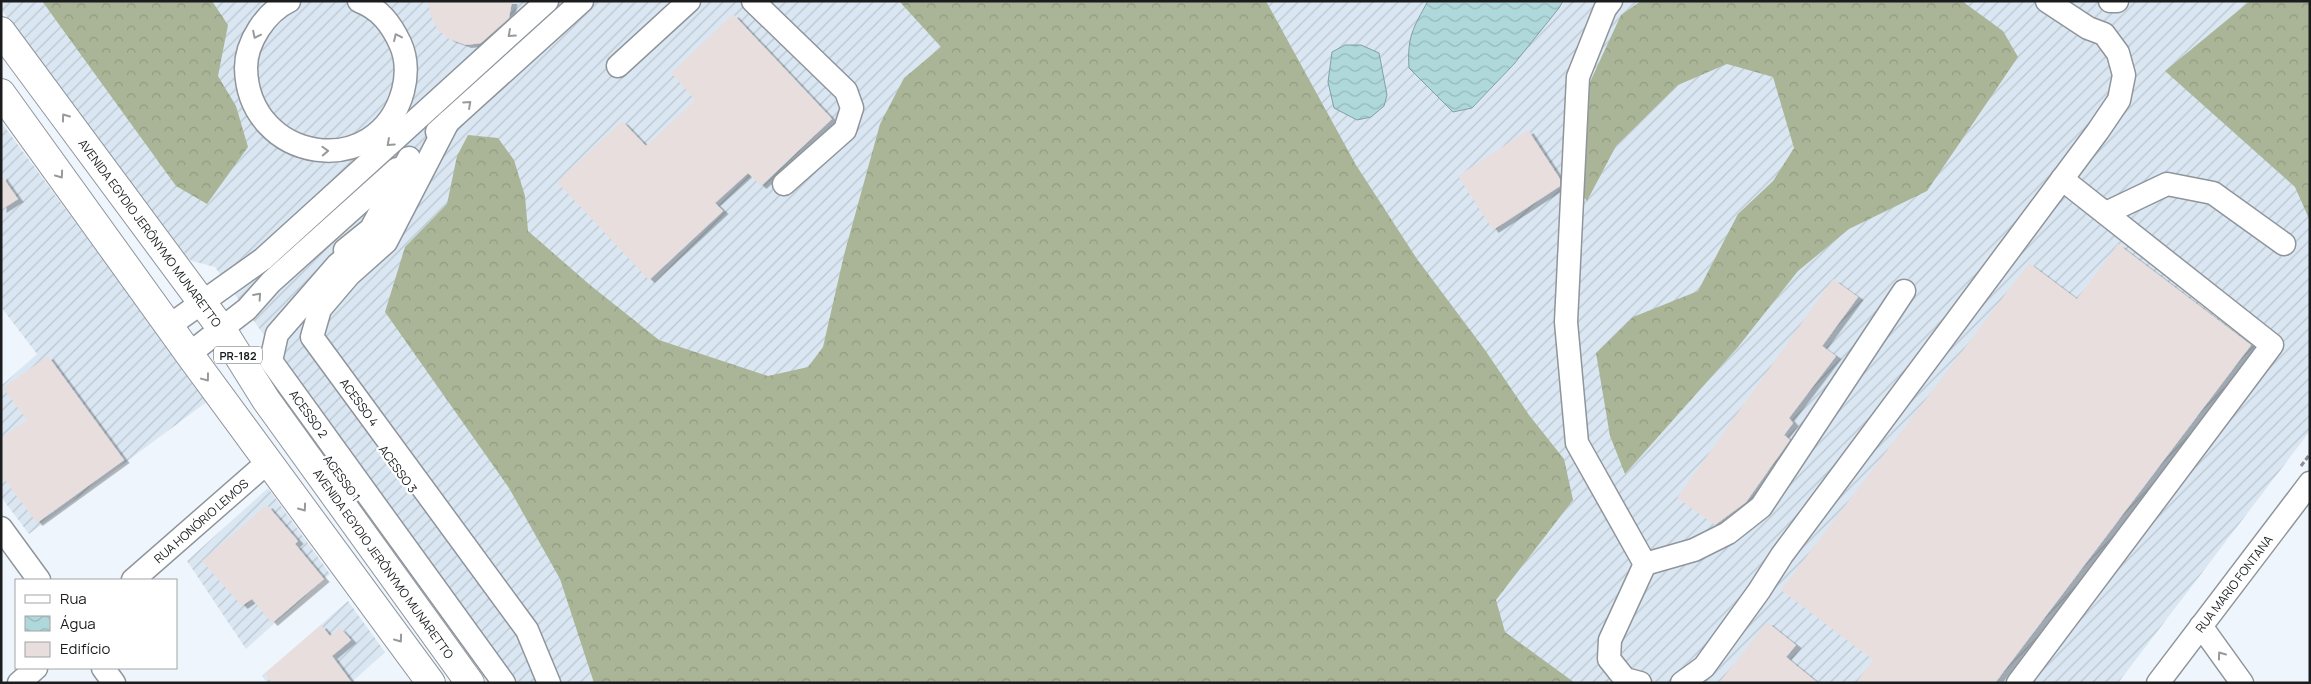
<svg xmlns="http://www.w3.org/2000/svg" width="2311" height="684" viewBox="0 0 2311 684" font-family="Manrope,sans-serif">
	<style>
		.industrial { fill: url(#industrial-furrows) }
		.forest { fill: url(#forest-crowns) }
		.water { fill: url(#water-waves); stroke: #82a0a2 }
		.building { fill: #e7dedd; filter: url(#shadow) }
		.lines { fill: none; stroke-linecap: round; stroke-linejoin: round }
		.minor-casing { stroke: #8f959b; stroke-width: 25 }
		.major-casing { stroke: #8f959b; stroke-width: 30 }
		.path { stroke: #8b8f94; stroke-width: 3; stroke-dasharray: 5 2.5; stroke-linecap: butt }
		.minor { stroke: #fff; stroke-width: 22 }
		.major { stroke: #fff; stroke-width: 28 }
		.oneway { stroke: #98999a }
		.labels { text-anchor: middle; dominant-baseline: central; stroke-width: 4.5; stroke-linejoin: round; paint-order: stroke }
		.shield { fill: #fff; stroke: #5f6062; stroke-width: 1 }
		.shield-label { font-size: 11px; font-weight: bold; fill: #1a1c1e }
		.street-label { font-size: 12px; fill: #1a1c1e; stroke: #fff }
	</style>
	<defs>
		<pattern id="industrial-furrows" width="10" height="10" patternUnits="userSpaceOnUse" patternTransform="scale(1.25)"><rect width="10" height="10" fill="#dae7f2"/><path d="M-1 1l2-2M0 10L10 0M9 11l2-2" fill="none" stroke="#bac6cf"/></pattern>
		<pattern id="forest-crowns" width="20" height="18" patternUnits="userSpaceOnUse" patternTransform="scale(1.25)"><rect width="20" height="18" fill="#aab597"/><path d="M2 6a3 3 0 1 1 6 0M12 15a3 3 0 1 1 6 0" fill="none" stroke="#929b82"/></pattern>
		<pattern id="water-waves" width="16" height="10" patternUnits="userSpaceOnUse" patternTransform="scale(1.25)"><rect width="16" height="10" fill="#afd8db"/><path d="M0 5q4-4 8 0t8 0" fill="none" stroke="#96b9bc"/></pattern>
		<filter id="shadow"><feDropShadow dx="5.5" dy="3" stdDeviation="0" flood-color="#0004"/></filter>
	</defs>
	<rect width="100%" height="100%" fill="#eff5fc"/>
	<!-- industrial -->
	<path class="industrial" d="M 1,1 L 2310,1 L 2310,431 L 2118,683 L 517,683 L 511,678 L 215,267 L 192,261 L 169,245 L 1,9 Z
		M 1,122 L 208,401 L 29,534 L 1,497 L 1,386 L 37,354 L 1,307 Z
		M 268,488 L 330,574 L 246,649 L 187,561 Z
		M 348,601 L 385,652 L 351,683 L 267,683 L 262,676 Z"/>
	<!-- forest -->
	<path class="forest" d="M 42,1 L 212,1 L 228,25 L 218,76 L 236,106 L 248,147 L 207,204 L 176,186 Z
		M 899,1 L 1266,1 L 1356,165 L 1417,259 L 1485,350 L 1529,415 L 1564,459 L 1573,500 L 1496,600 L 1505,632 L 1575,683 L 594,683 L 560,579 L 509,488 L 385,312 L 405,247 L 447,204 L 457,156 L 468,135 L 498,138 L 514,160 L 525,196 L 528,231 L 590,285 L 659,340 L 768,376 L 808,367 L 823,347 L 844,255 L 880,124 L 904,78 L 941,47 Z
		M 1641,1 L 1962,1 L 2003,31 L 2018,57 L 1927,191 L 1849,229 L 1798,271 L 1738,347 L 1625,474 L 1610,436 L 1596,353 L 1633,317 L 1698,291 L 1738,214 L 1773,181 L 1794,148 L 1773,77 L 1727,64 L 1678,85 L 1616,146 L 1587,201 L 1576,187 L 1590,82 L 1621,15 Z
		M 2250,1 L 2310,1 L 2310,221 L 2295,187 L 2165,71 Z"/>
	<!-- water -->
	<path class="water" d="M 1428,1 L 1563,1 L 1559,8 L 1514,64 L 1472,108 L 1453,112 L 1409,68 C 1407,37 1413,28 1428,1 Z
		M 1345,45 L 1361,45 L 1379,53 L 1387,95 L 1384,106 L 1371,117 L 1357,120 L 1334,108 L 1328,82 L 1332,52 Z"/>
	<!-- building -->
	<path class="building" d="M 428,1 L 512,1 L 509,18 L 481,43 L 466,45 L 449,39 L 438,30 L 431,17 Z
		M 733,14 L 832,119 L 761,186 L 748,173 L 715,203 L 723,211 L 649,280 L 557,182 L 622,121 L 646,146 L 695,100 L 671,73 Z
		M 1528,130 L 1560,179 L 1560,186 L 1493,230 L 1458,176 Z
		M 1,175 L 18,199 L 1,210 Z
		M 2118,244 L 2251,345 L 1995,683 L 1856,683 L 1873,660 L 1781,590 L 2029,263 L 2077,299 Z
		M 1833,279 L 1858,297 L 1822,346 L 1836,356 L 1789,418 L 1793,423 L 1784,435 L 1790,440 L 1746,502 L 1715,525 L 1677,498 Z
		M 48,356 L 124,460 L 37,523 L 1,475 L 1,438 L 27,420 L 3,388 Z
		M 267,505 L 298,541 L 295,544 L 324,579 L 272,623 L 252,599 L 242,606 L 202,561 Z
		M 1767,622 L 1796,645 L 1786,657 L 1818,683 L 1719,683 Z
		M 321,625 L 330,636 L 340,628 L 351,640 L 332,656 L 352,683 L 272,683 L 265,673 Z"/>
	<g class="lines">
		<defs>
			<g id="minor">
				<path d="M 289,1 C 266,12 246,42 246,68 C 248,163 378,183 403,91 C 407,75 407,58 400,43 C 391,24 380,9 359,1"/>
				<path d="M 753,1 L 846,91 L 852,108 L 845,130 L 784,184"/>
				<path d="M 1611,1 L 1605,9 L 1578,77 L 1566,322 L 1577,443 L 1645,564 L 1694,550 L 1728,533 L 1761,507 L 1904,291"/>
				<path d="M 2110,1 L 2117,1"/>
				<path d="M 618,66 L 689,1"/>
				<path id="s1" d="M 448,122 L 386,242 L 349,275 L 320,309 L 312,337 L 527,630 L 549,683"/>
				<path d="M 437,132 L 582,1"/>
				<path d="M 2106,213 L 2167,184 L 2213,193 L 2284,244"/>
				<path id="s2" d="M 362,245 L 338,264 L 277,334 L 271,361 L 504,683"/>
				<path d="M 345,250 L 371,229 L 409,158"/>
				<path d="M 169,326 L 263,259 L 547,1"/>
				<path d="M 189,354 L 247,309 L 271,282 L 397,169"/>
				<path d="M 1,528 L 39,580"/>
				<path id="s3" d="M 133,580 L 269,461"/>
				<path d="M 2201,626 L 2242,683"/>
				<path d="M 103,668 L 114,683"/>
				<path d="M 19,683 L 36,668"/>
				<path d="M 1640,683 L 1625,679 L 1609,659 L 1610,640 L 1645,564"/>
				<path d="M 1682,683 L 1704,667 L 1759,591 L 1782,555 L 2098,131 L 2119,100 L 2124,75 L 2118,53 L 2104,34 L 2088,28 L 2047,1"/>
				<path d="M 2018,683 L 2272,345 L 2062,179"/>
				<path id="s4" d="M 2158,683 L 2310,483"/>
			</g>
			<g id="major">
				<path id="s5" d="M 1,31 L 221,328 L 266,400 L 470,683"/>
				<path d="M 1,93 L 189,354 L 431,683"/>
			</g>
		</defs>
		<!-- minor casing -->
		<use href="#minor" class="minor-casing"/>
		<!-- major casing -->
		<use href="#major" class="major-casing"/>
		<!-- path -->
		<path class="path" d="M 2301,466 L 2310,454"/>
		<!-- minor -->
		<use href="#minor" class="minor"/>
		<!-- major -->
		<use href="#major" class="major"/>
	</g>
	<!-- one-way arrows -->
	<defs><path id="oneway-chevron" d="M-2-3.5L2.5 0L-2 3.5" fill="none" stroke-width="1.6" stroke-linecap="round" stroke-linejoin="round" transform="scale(1.25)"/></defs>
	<g class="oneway">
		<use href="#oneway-chevron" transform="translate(511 34) rotate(138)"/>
		<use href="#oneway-chevron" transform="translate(256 35) rotate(116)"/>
		<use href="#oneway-chevron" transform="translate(397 37) rotate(-115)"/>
		<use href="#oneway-chevron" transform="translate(468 104) rotate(-42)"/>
		<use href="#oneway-chevron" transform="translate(65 117) rotate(-126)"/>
		<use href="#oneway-chevron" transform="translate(390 143) rotate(138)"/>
		<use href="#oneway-chevron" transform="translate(325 151) rotate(-2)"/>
		<use href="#oneway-chevron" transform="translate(60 175) rotate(54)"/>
		<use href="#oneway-chevron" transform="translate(258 296) rotate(-48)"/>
		<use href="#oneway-chevron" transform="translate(206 378) rotate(53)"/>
		<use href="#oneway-chevron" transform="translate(303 508) rotate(54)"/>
		<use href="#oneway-chevron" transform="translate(399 639) rotate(54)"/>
		<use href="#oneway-chevron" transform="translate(2221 655) rotate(-126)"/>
	</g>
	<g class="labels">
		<!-- shield labels -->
		<rect class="shield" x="214" y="346.5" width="48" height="17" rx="4"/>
		<g class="shield-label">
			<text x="238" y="355">PR-182</text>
		</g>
		<!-- street labels -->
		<g class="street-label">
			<text stroke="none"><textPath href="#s5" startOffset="251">AVENIDA EGYDIO JERÔNYMO MUNARETTO</textPath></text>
			<text stroke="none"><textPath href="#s1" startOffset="339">ACESSO 4</textPath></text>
			<text stroke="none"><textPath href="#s2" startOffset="216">ACESSO 2</textPath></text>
			<text transform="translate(398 469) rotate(54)">ACESSO 3</text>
			<text transform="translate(342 478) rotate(54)">ACESSO 1</text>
			<text stroke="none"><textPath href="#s3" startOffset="90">RUA HONÓRIO LEMOS</textPath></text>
			<text stroke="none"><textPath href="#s5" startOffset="656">AVENIDA EGYDIO JERÔNYMO MUNARETTO</textPath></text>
			<text stroke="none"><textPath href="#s4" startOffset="125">RUA MARIO FONTANA</textPath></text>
		</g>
	</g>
	<!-- border -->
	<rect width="2311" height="684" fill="none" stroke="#1a1c1e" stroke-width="5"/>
	<!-- legend -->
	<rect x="15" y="579" width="162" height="90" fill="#ffffff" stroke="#a3a4a5"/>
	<rect x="25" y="595" width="25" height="8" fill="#ffffff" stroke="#a3a4a5"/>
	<text x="60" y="604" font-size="15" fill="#1a1c1e">Rua</text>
	<rect x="25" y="616" width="25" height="15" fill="url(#water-waves)" stroke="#a3a4a5"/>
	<text x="60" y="629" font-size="15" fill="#1a1c1e">Água</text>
	<rect x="25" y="642" width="25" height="15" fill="#e7dedd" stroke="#a3a4a5"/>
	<text x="60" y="654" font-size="15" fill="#1a1c1e">Edifício</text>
</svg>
